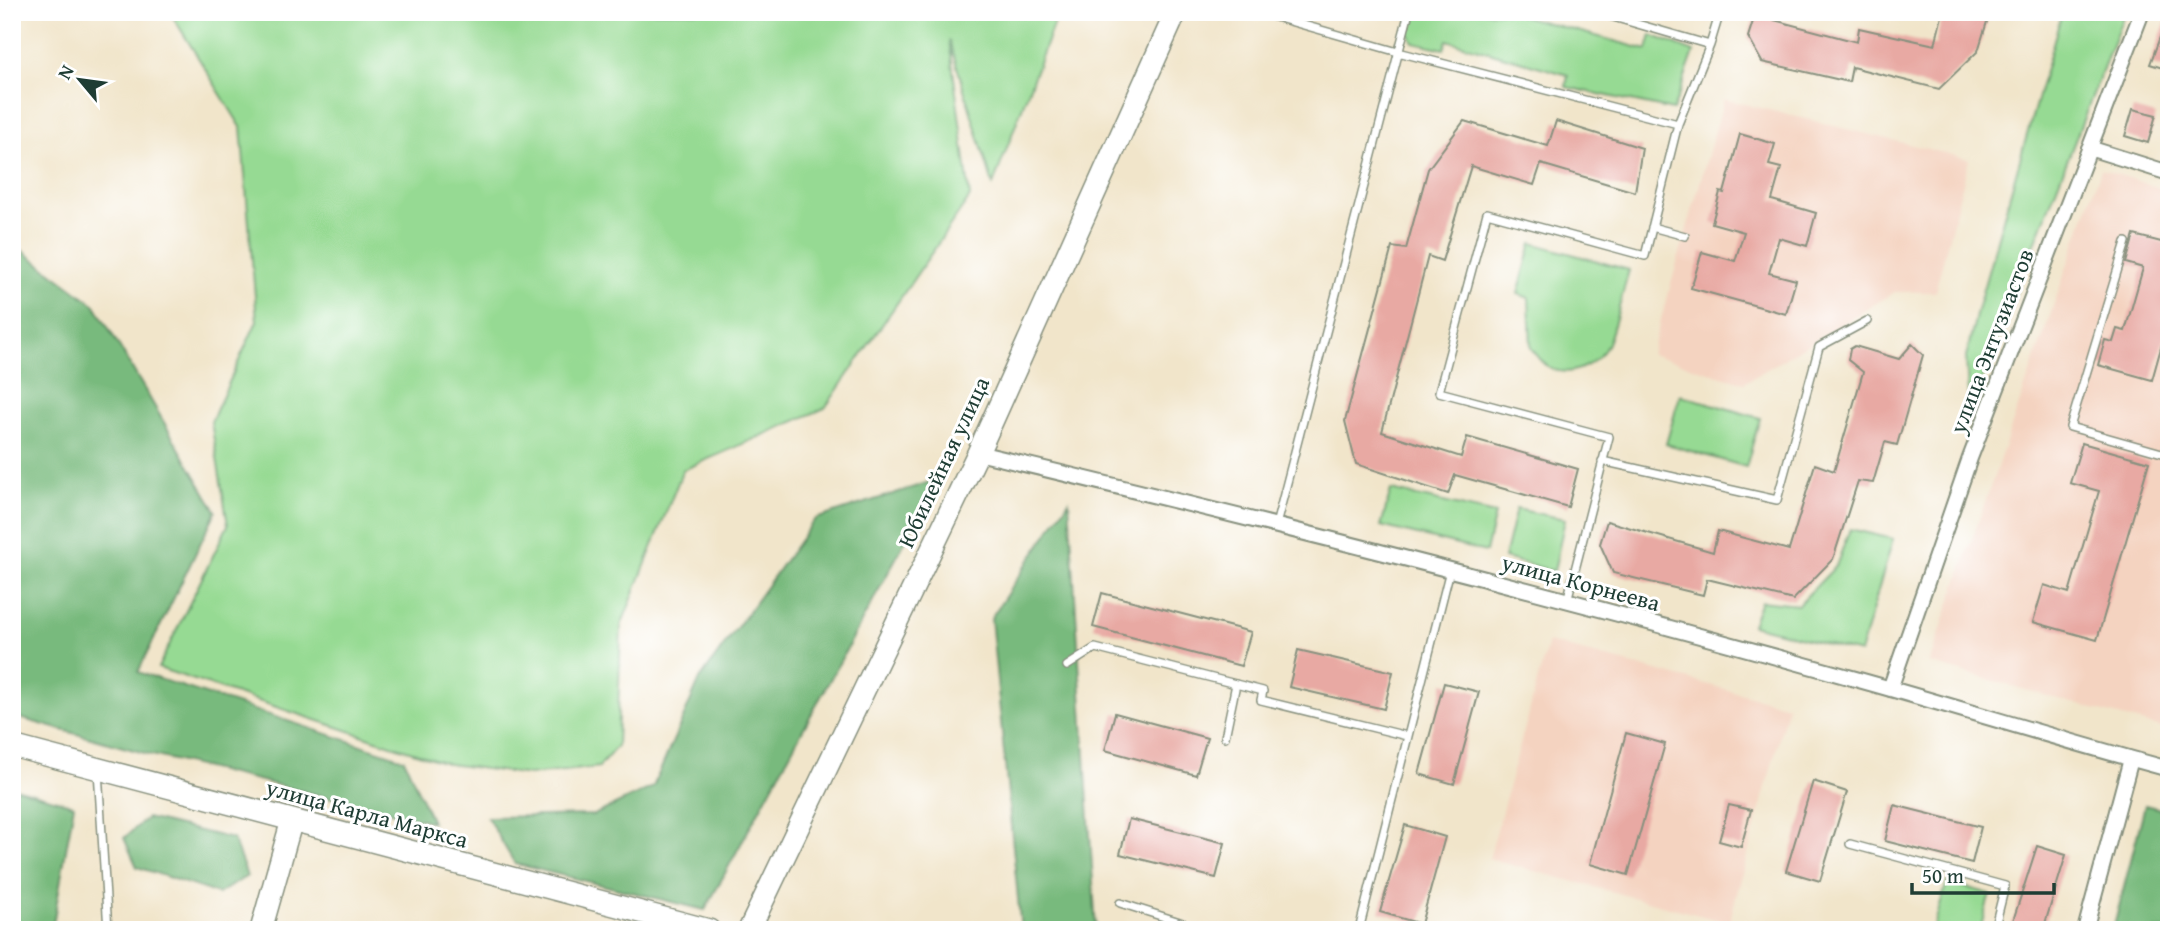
<svg xmlns="http://www.w3.org/2000/svg" width="2181" height="942" viewBox="0 0 2181 942" font-family="'Gentium Book Plus',serif">
	<style>
		.built { fill: #f4d3c0 }
		.green { fill: #96da93; stroke: #5a8c64; stroke-width: 2 }
		.forest { fill: #78ba7d; stroke: #4c7c58; stroke-width: 2 }
		.building { fill: #e8a9a3 }
		.lines { fill: none; stroke-linecap: round; stroke-linejoin: round }
		.lane-casing { stroke: #88917f; stroke-width: 10 }
		.street-casing { stroke: #88917f; stroke-width: 18 }
		.secondary-casing { stroke: #88917f; stroke-width: 24 }
		.lane { stroke: #fff; stroke-width: 7 }
		.street { stroke: #fff; stroke-width: 14 }
		.secondary { stroke: #fff; stroke-width: 21 }
		.labels { text-anchor: middle; dominant-baseline: central; stroke-width: 6; stroke-linejoin: round; paint-order: stroke }
		.street-label { font-size: 23px; fill: #1f3d34; stroke: #fff }
	</style>
	<rect width="100%" height="100%" fill="#fff"/>
	<filter id="ink" filterUnits="userSpaceOnUse"><feTurbulence type="fractalNoise" baseFrequency=".0143" numOctaves="2"/><feDisplacementMap in="SourceGraphic" scale="14" xChannelSelector="R" yChannelSelector="G"/><feConvolveMatrix kernelMatrix="1 2 1 2 8 2 1 2 1" color-interpolation-filters="sRGB"/></filter>
	<filter id="wash" filterUnits="userSpaceOnUse"><feTurbulence type="fractalNoise" baseFrequency=".00686" numOctaves="4" result="noise"/><feDisplacementMap in="SourceGraphic" scale="28" xChannelSelector="R" yChannelSelector="G"/><feGaussianBlur stdDeviation="1.57" result="paint"/><feColorMatrix in="noise" values="0 0 0 0 0 0 0 0 0 0 0 0 0 0 0 0 0 1.4 0 .05"/><feComposite in="paint" operator="in"/></filter>
	<g filter="url(#wash)">
		<rect width="100%" height="100%" fill="#f1e5ca"/>
		<!-- built -->
		<path class="built" d="M 1724,99 L 1969,159 L 1935,292 L 1895,292 L 1744,383 L 1651,354 Z
			M 2101,169 L 2169,191 L 2169,730 L 1929,663 Z
			M 1548,642 L 1788,706 L 1729,923 L 1489,859 Z"/>
		<!-- green -->
		<path class="green" d="M 170,12 L 945,12 L 946,16 L 946,12 L 1058,12 L 993,185 L 949,40 L 970,197 L 825,408 L 683,470 L 621,626 L 617,746 L 599,767 L 529,775 L 449,764 L 158,668 L 228,525 L 211,422 L 257,321 L 241,127 Z
			M 1414,12 L 1508,12 L 1647,50 L 1651,35 L 1694,52 L 1673,110 L 1566,87 L 1568,75 L 1447,40 L 1444,49 L 1413,42 L 1408,32 Z
			M 2062,12 L 2125,12 L 1969,413 L 1966,357 L 1978,307 Z
			M 1532,243 L 1629,270 C 1622,294 1617,320 1608,343 C 1600,363 1570,380 1549,367 C 1542,363 1536,354 1531,348 L 1529,298 L 1518,294 Z
			M 1680,395 L 1760,418 L 1746,467 L 1666,444 Z
			M 1391,490 L 1495,514 L 1486,552 L 1381,526 Z
			M 1516,509 L 1565,519 L 1554,571 L 1504,558 Z
			M 1850,529 L 1893,539 L 1860,653 L 1752,625 L 1761,601 L 1798,605 L 1836,566 Z
			M 1947,882 L 1990,894 L 1980,930 L 1933,930 Z"/>
		<!-- forest -->
		<path class="forest" d="M 12,243 L 95,305 L 216,511 L 138,672 L 404,759 L 432,822 L 148,754 L 12,716 Z
			M 939,479 L 705,910 L 515,864 L 487,817 L 594,815 L 653,787 L 700,679 L 815,519 Z
			M 1069,501 L 1096,930 L 1021,930 L 991,618 Z
			M 12,787 L 74,805 L 52,930 L 12,930 Z
			M 2145,805 L 2169,811 L 2169,930 L 2113,930 Z
			M 147,818 L 233,839 L 247,876 L 218,894 L 137,867 L 124,838 Z"/>
		<g id="blocks">
			<!-- building -->
			<path class="building" d="M 1943,12 L 1990,12 L 1978,51 L 1939,89 L 1852,67 L 1849,82 L 1762,62 L 1748,37 L 1755,15 L 1857,42 L 1859,28 L 1935,45 Z
				M 2167,18 L 2169,18 L 2169,70 L 2150,64 Z
				M 2133,109 L 2156,115 L 2148,143 L 2125,136 Z
				M 1464,121 L 1548,146 L 1556,121 L 1642,148 L 1635,192 L 1541,164 L 1534,185 L 1471,166 L 1442,261 L 1428,256 L 1382,432 L 1461,457 L 1467,437 L 1578,469 L 1568,507 L 1455,475 L 1448,494 L 1356,464 L 1345,421 L 1392,247 L 1406,249 L 1428,169 Z
				M 1740,134 L 1775,144 L 1769,165 L 1781,168 L 1772,200 L 1816,213 L 1807,246 L 1779,238 L 1769,273 L 1796,280 L 1786,314 L 1691,288 L 1702,252 L 1735,261 L 1744,232 L 1712,223 L 1720,192 L 1724,193 Z
				M 2134,235 L 2169,244 L 2169,319 L 2152,380 L 2098,365 L 2105,340 L 2113,342 L 2117,329 L 2125,331 L 2143,268 L 2126,263 Z
				M 1912,344 L 1923,355 L 1897,445 L 1885,442 L 1873,483 L 1858,481 L 1833,559 L 1793,600 L 1707,579 L 1703,595 L 1613,573 L 1600,544 L 1607,521 L 1713,552 L 1718,531 L 1789,550 L 1815,464 L 1834,471 L 1863,372 L 1848,360 L 1850,349 L 1855,346 L 1899,359 Z
				M 2082,443 L 2149,462 L 2097,640 L 2033,622 L 2044,585 L 2069,593 L 2099,491 L 2070,483 Z
				M 1102,593 L 1251,632 L 1241,666 L 1093,627 Z
				M 1298,650 L 1393,672 L 1384,709 L 1289,687 Z
				M 1444,683 L 1479,692 L 1454,784 L 1419,774 Z
				M 1115,713 L 1207,738 L 1196,775 L 1105,750 Z
				M 1626,733 L 1665,744 L 1628,875 L 1590,864 Z
				M 1813,781 L 1847,792 L 1820,881 L 1786,871 Z
				M 1729,805 L 1751,810 L 1741,847 L 1719,841 Z
				M 1894,805 L 1981,827 L 1972,863 L 1885,841 Z
				M 1129,819 L 1225,843 L 1216,878 L 1120,854 Z
				M 1405,825 L 1445,837 L 1421,924 L 1380,912 Z
				M 2037,846 L 2066,855 L 2043,930 L 2010,930 Z"/>
		</g>
	</g>
	<g filter="url(#ink)">
		<use href="#blocks" fill-opacity="0" stroke="#88917f" stroke-width="2"/>
		<g class="lines">
			<defs>
				<path id="lane" d="M 1258,12 L 1398,52 L 1678,124
					M 1596,12 L 1710,45
					M 1652,227 L 1685,236
					M 2126,242 L 2070,427 L 2169,455
					M 1602,461 L 1777,500 L 1819,347 L 1867,321
					M 1276,525 L 1409,12
					M 1567,601 L 1609,437 L 1439,392 L 1487,213 L 1645,256 L 1678,124 L 1710,45 L 1720,12
					M 1067,666 L 1095,648 L 1263,691 L 1261,700 L 1407,736
					M 1225,737 L 1236,684
					M 98,771 L 108,930
					M 1850,844 L 2005,886 L 1994,930
					M 1120,903 L 1205,930
					M 1359,930 L 1450,570"/>
				<path id="street" d="M 2089,148 L 2169,173
					M 978,453 C 1273,523 1567,598 1859,680 C 1963,709 2065,741 2169,769
					M 1890,689 L 1970,458 L 2142,12
					M 2085,930 L 2131,759"/>
				<path id="secondary" d="M 12,746 L 709,930
					M 261,930 L 292,820
					M 749,930 L 978,453 L 1176,12"/>
			</defs>
			<!-- lane casing -->
			<use href="#lane" class="lane-casing"/>
			<!-- street casing -->
			<use href="#street" class="street-casing"/>
			<!-- secondary casing -->
			<use href="#secondary" class="secondary-casing"/>
			<!-- lane -->
			<use href="#lane" class="lane"/>
			<!-- street -->
			<use href="#street" class="street"/>
			<!-- secondary -->
			<use href="#secondary" class="secondary"/>
		</g>
	</g>
	<g class="labels">
		<!-- street labels -->
		<g class="street-label">
			<text transform="translate(1991 341) rotate(-69)">улица Энтузиастов</text>
			<text transform="translate(943 462) rotate(-65)">Юбилейная улица</text>
			<text transform="translate(1581 582) rotate(15)">улица Корнеева</text>
			<text transform="translate(367 813) rotate(15)">улица Карла Маркса</text>
		</g>
	</g>
	<!-- margin -->
	<rect width="2181" height="942" fill="none" stroke="#fff" stroke-width="42"/>
	<!-- north arrow -->
	<g transform="translate(80 80) rotate(299)" stroke="#ffffff" stroke-width="5" paint-order="stroke">
	<path d="M0-5L12 26L0 18L-12 26Z" fill="#1f3d34"/>
	<text y="-10" font-size="19" font-weight="bold" text-anchor="middle" fill="#1f3d34">N</text>
	</g>
	<!-- scale -->
	<path d="M1912 883v10h142v-10" fill="none" stroke="#1f3d34" stroke-width="3.5"/>
	<text x="1922" y="883" font-size="21" fill="#1f3d34" stroke="#ffffff" stroke-width="5" paint-order="stroke">50 m</text>
</svg>
